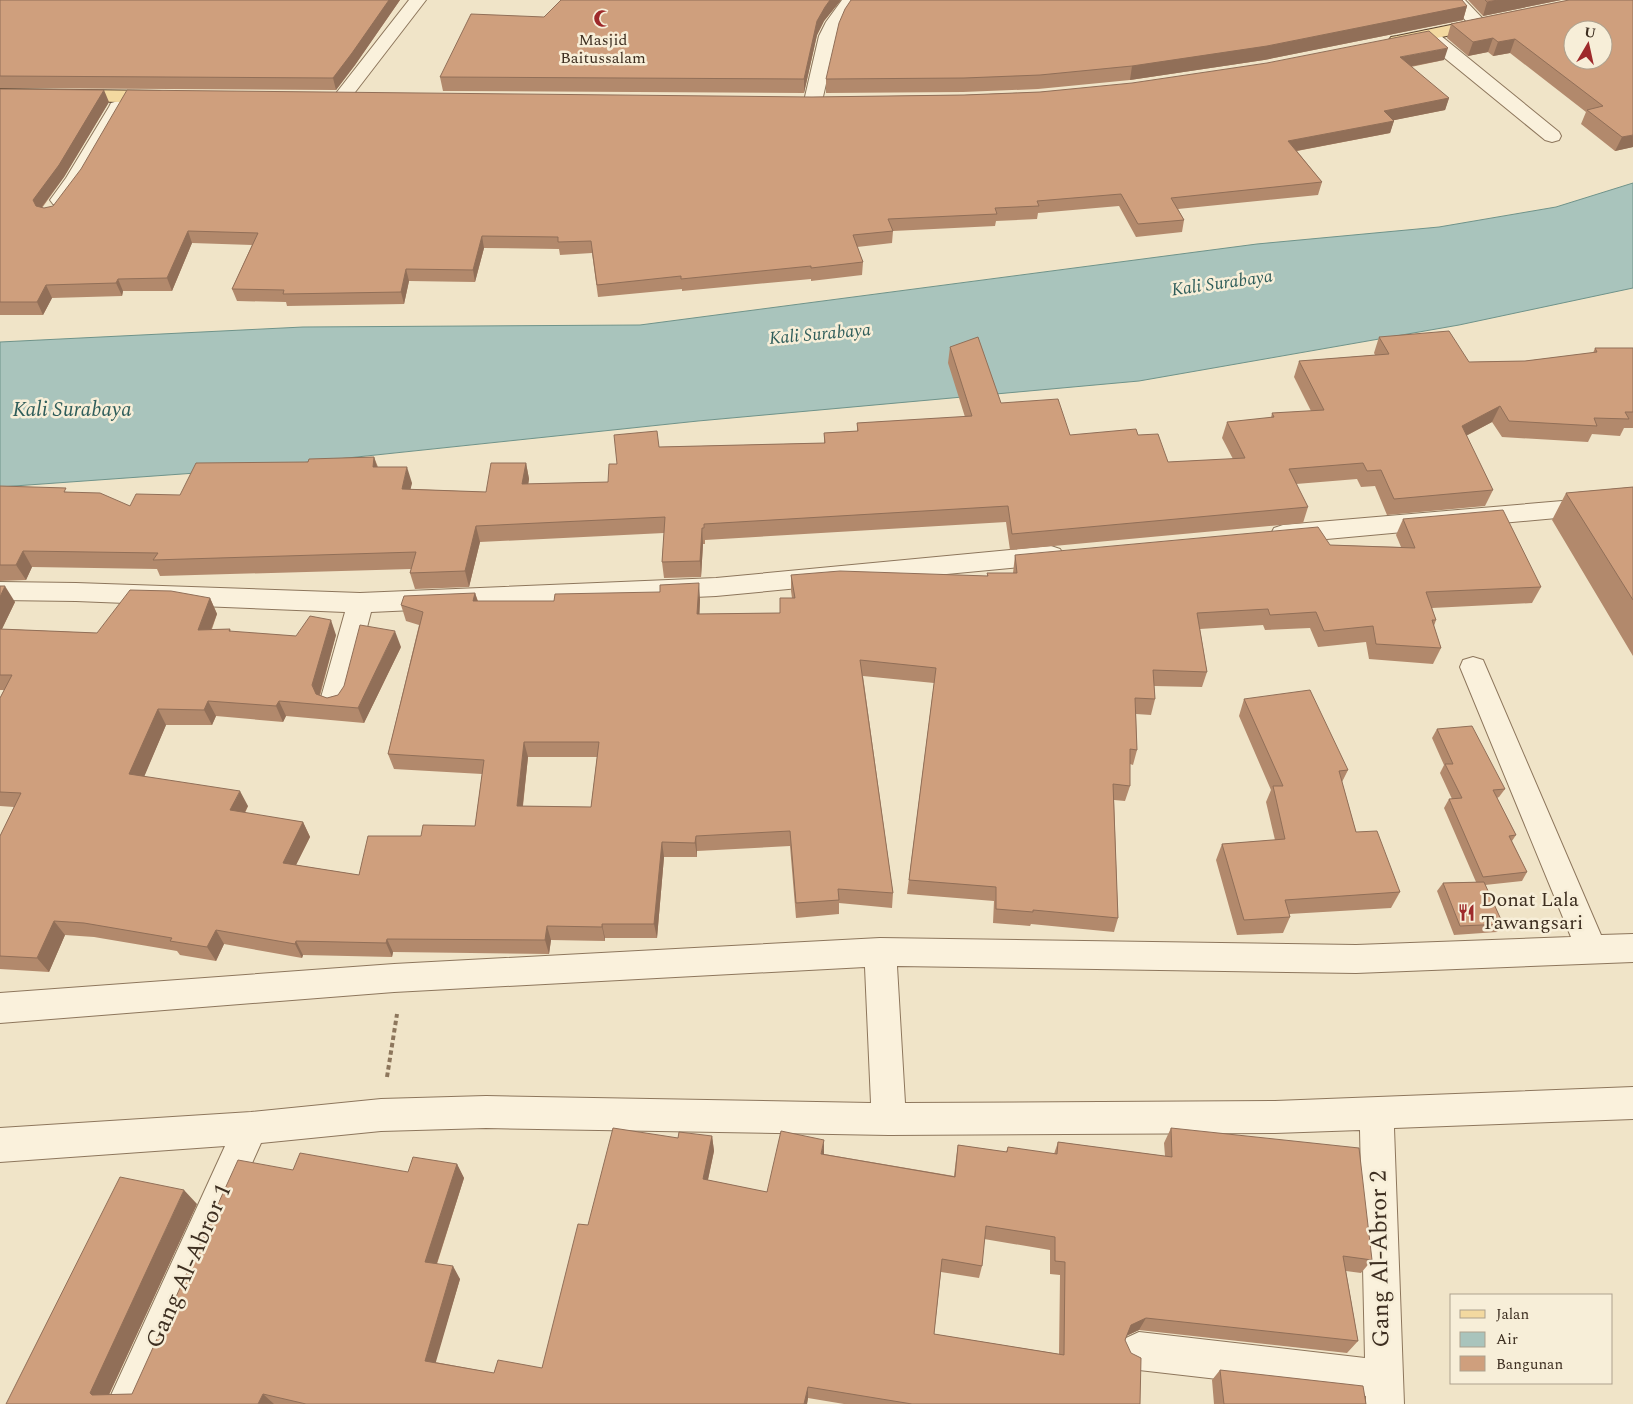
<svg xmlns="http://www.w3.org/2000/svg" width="1633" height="1404" viewBox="0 0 1633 1404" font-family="Spectral,serif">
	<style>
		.water { fill: #a9c4bc; stroke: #6f938a }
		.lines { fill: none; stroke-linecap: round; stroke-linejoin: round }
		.minor-casing { stroke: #8d765c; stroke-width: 2 }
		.major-casing { stroke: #5b4430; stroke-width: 2 }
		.path { stroke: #8d765c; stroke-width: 4; stroke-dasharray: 4.5 3; stroke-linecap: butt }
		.minor { fill: #faf1dc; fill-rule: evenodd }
		.major { fill: #f3d9a0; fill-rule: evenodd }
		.wall { fill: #b2896c; fill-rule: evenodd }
		.shaded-wall { fill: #916f58 }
		.building { fill: #cf9f7d; stroke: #916f58; fill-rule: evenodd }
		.labels { text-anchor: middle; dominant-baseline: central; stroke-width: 5; stroke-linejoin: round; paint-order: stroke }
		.far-poi-label { font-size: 16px; fill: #3d2e20; stroke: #f7eed8 }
		.far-water-label { font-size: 18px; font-style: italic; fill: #2f5d5a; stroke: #f7eed8 }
		.poi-label { font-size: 20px; fill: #3d2e20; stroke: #f7eed8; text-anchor: start }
		.water-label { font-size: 21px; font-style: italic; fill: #2f5d5a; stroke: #f7eed8 }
		.near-street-label { font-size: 24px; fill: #3d2e20; stroke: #f7eed8 }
	</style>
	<rect width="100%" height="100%" fill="#f0e4c8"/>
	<!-- water -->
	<path class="water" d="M 1633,183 L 1633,288 L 1459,325 L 1139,381 L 698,421 L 224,471 L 0,487 L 0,342 L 303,327 L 640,325 L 1257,244 L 1439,227 L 1556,207 Z"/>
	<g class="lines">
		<defs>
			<path id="minor" d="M 409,0 L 426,0 L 349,100 L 343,102 L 337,100 L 334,96 L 337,92 Z
				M 842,0 L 859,0 L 843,22 L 837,36 L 822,101 L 820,105 L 813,107 L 806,105 L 804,101 L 819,36 L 826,22 Z
				M 1448,0 L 1465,0 L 1485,21 L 1488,25 L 1485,29 L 1479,30 L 1473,29 Z
				M 1429,30 L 1435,31 L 1559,132 L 1561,136 L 1559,140 L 1552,142 L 1545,140 L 1441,55 L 1420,35 L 1423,31 Z
				M 118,101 L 125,103 L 127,107 L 85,180 L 67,204 L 60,206 L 53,204 L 50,200 L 66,178 L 109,107 L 111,103 Z
				M 1633,495 L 1633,511 L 1283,543 L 1274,540 L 1271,534 L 1274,528 L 1283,525 Z
				M 1051,546 L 1060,549 L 1064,555 L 1060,561 L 1051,564 L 716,596 L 371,612 L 348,701 L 344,709 L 334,712 L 324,709 L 320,701 L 345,612 L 76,601 L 0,600 L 0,582 L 76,583 L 360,593 L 716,578 Z
				M 1473,657 L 1483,660 L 1486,667 L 1601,935 L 1633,934 L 1633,962 L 1356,973 L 897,966 L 905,1103 L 1275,1101 L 1633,1087 L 1633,1119 L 1394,1128 L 1404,1404 L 1366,1404 L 1366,1396 L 1139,1370 L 1126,1364 L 1120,1351 L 1126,1338 L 1139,1332 L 1365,1358 L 1360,1130 L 1275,1133 L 889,1135 L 486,1128 L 381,1131 L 261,1143 L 145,1404 L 107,1404 L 225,1146 L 0,1162 L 0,1128 L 251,1112 L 381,1099 L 486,1096 L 871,1103 L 865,967 L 394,992 L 0,1023 L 0,993 L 394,964 L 880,938 L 1356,945 L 1571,937 L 1460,667 L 1463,660 Z"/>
			<path id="major" d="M 1485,18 L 1491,19 L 1494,23 L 1491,27 L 1397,46 L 1391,45 L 1388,41 L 1391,37 L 1397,36 Z
				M 0,89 L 159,91 L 165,93 L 168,97 L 165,101 L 159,103 L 0,99 Z"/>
		</defs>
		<!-- minor casing -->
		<use href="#minor" class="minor-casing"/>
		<!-- major casing -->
		<use href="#major" class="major-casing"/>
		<!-- path -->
		<path class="path" d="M 387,1077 L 397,1014"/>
		<!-- minor -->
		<use href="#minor" class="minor"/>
		<!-- major -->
		<use href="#major" class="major"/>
	</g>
	<!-- wall -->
	<path class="wall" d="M 0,0 L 400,0 L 355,65 L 336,90 L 0,88 Z
		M 561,0 L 841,0 L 824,21 L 817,35 L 804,93 L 443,91 L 440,77 L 544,17 Z
		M 1468,0 L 1561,0 L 1483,16 Z
		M 1569,0 L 1633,147 L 1615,151 L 1581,124 L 1586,112 L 1510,53 L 1493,56 L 1488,52 L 1468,56 L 1447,38 L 1451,24 Z
		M 1467,6 L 1463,20 L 1264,60 L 1130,80 L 1038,89 L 963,92 L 826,93 L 826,79 Z
		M 1444,60 L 1411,67 L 1449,98 L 1445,110 L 1394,120 L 1390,133 L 1297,151 L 1322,182 L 1318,195 L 1178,209 L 1184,220 L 1182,232 L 1136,237 L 1119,206 L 1038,213 L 1037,219 L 996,221 L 995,226 L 893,231 L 892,243 L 857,247 L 863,262 L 862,275 L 811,281 L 811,279 L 682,291 L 682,289 L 598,297 L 592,253 L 560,255 L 559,249 L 484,248 L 475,282 L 409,281 L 404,304 L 287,306 L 286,302 L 237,301 L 232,289 L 252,245 L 192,243 L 172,291 L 123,291 L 122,296 L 52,298 L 43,315 L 0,315 L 0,89 L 109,102 L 64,177 L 42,208 L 44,208 L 812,97 L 964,95 L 1040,92 Z
		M 1379,337 L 1469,362 L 1525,361 L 1593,353 L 1595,348 L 1633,348 L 1633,428 L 1624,428 L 1620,436 L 1592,434 L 1588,442 L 1502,437 L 1492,422 L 1466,436 L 1493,490 L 1485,506 L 1387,515 L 1375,486 L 1361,487 L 1357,479 L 1296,484 L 1308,507 L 1303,523 L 1010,550 L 1006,522 L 705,540 L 705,544 L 703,544 L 701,577 L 664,578 L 662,562 L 664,533 L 480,542 L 469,587 L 415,589 L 410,573 L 411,569 L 160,576 L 157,569 L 32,567 L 26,580 L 0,581 L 0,486 L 68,492 L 130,506 L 180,495 L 308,462 L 374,457 L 378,467 L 412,483 L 410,489 L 486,492 L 526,463 L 529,479 L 528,484 L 608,482 L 617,464 L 659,447 L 824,443 L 824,433 L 857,431 L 857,423 L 965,417 L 948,363 L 950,347 L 1001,403 L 1070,435 L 1138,435 L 1168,462 L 1233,459 L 1222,438 L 1227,422 L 1271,418 L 1272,413 L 1311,411 L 1294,377 L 1299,361 L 1375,355 L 1374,353 Z
		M 1633,487 L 1633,656 L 1552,520 L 1566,493 Z
		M 1403,519 L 1541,587 L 1532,603 L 1432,608 L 1436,620 L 1434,626 L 1441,648 L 1433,664 L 1369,659 L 1366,642 L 1318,647 L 1310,628 L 1265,630 L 1263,625 L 1200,629 L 1207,672 L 1202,687 L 1154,686 L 1155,699 L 1151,715 L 1136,714 L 1137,750 L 1133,765 L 1130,764 L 1130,786 L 1125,801 L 1114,800 L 1118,918 L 1114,932 L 1031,924 L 1030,926 L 993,923 L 994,901 L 907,894 L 934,683 L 863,676 L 893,893 L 892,908 L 839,903 L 839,914 L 796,918 L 790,846 L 697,851 L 697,857 L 664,857 L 657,938 L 605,938 L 605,941 L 551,940 L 549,954 L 393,952 L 392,957 L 303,955 L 302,958 L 224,944 L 216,961 L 180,955 L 177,951 L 94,937 L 65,935 L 49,972 L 0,969 L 0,836 L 14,807 L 0,806 L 0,698 L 4,690 L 0,690 L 0,586 L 15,602 L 2,629 L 97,633 L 210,598 L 217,614 L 212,629 L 230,629 L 231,632 L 296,636 L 336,635 L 320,696 L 327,698 L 338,695 L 401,647 L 364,723 L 286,716 L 283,722 L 216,716 L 212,725 L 166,725 L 144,776 L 248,806 L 245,813 L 303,822 L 310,837 L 296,865 L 359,875 L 421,836 L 475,826 L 482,774 L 394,769 L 388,754 L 419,625 L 406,621 L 401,605 L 475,593 L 478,601 L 554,601 L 700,599 L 699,614 L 780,613 L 792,598 L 791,591 L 791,575 L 987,576 L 987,573 L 1013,573 L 1015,555 L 1330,545 L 1401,547 L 1396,535 ZM 528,757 L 597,757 L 591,807 L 523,806 Z
		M 1244,699 L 1348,770 L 1342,782 L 1356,832 L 1400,892 L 1391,908 L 1289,914 L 1290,917 L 1283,933 L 1237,935 L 1216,860 L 1222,844 L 1275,840 L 1266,802 L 1271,790 L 1239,716 Z
		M 1437,729 L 1505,789 L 1499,797 L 1497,798 L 1516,835 L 1512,841 L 1527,872 L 1522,881 L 1485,885 L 1503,924 L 1497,932 L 1454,935 L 1437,891 L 1443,883 L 1476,882 L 1444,808 L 1449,799 L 1452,799 L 1440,773 L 1444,765 L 1432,738 Z
		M 1171,1128 L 1372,1260 L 1361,1273 L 1346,1271 L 1358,1341 L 1347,1353 L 1139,1330 L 1126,1336 L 1125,1340 L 1140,1404 L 844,1404 L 808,1398 L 807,1404 L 6,1404 L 197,1204 L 109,1395 L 132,1394 L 293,1170 L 408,1172 L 457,1164 L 464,1178 L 437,1264 L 460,1279 L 435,1362 L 494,1373 L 542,1368 L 588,1225 L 678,1138 L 712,1136 L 714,1151 L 708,1180 L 767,1192 L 824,1154 L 954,1176 L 956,1159 L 958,1145 L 1006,1152 L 1008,1147 L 1054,1154 L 1058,1142 L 1165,1156 L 1164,1143 ZM 984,1239 L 1050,1250 L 1050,1274 L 1060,1275 L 1059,1354 L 934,1334 L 941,1272 L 979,1278 L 982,1266 Z
		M 1220,1370 L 1366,1404 L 1214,1404 L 1212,1380 Z"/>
	<!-- shaded-wall -->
	<path class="shaded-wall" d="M 389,0 L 400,0 L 355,65 L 336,90 L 333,78 Z
		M 830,0 L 841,0 L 824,21 L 817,35 L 804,93 L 804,79 L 817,21 L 825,7 Z
		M 1498,0 L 1561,0 L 1483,16 L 1487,2 Z
		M 1467,6 L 1463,20 L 1264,60 L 1130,80 L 1132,66 Z
		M 1493,38 L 1488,52 L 1468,56 L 1473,42 Z
		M 1515,39 L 1510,53 L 1493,56 L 1498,42 Z
		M 1448,48 L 1444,60 L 1396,69 L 1400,57 Z
		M 104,90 L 109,102 L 64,177 L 38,212 L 33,200 Z
		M 1449,98 L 1445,110 L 1380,123 L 1384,111 Z
		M 1394,121 L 1390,133 L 1285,153 L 1288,141 Z
		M 1633,135 L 1633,147 L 1615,151 L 1622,137 Z
		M 188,231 L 192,243 L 172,291 L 167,278 Z
		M 482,236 L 484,248 L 475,282 L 473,270 Z
		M 406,269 L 409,281 L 404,304 L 401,292 Z
		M 118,279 L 123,291 L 122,296 L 116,283 Z
		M 46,285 L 52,298 L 43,315 L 37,302 Z
		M 1500,406 L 1492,422 L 1454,442 L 1462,426 Z
		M 374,457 L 379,473 L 373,467 Z
		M 526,463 L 529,479 L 526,500 L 522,484 Z
		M 407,467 L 412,483 L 407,505 L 402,489 Z
		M 476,526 L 480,542 L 469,587 L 465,571 Z
		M 702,528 L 703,544 L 701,577 L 700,561 Z
		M 23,551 L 32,567 L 26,580 L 16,565 Z
		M 699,583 L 700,599 L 699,630 L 697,614 Z
		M 5,586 L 15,602 L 0,633 L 0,597 Z
		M 475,593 L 480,609 L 473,601 Z
		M 210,598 L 217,614 L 205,645 L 198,630 Z
		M 331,620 L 336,635 L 318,700 L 312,685 Z
		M 395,631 L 401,647 L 364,723 L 358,708 Z
		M 208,701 L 216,716 L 212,725 L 204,710 Z
		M 279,701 L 286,716 L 283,722 L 276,706 Z
		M 158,709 L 166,725 L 139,789 L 129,774 Z
		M 524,742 L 528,757 L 521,821 L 517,806 Z
		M 240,791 L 248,806 L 238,825 L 230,810 Z
		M 303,822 L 310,837 L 290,877 L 283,863 Z
		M 696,836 L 697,851 L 697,857 L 695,843 Z
		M 662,842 L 664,857 L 657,938 L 654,924 Z
		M 54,921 L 65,935 L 49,972 L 37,958 Z
		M 602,924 L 605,938 L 605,941 L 602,927 Z
		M 547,926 L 551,940 L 549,954 L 545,940 Z
		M 216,930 L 224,944 L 216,961 L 207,947 Z
		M 387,939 L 393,952 L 392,957 L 386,943 Z
		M 296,941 L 303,955 L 302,958 L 295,944 Z
		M 712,1136 L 714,1151 L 705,1193 L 703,1179 Z
		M 824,1140 L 824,1154 L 821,1154 Z
		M 457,1164 L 464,1178 L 433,1275 L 425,1262 Z
		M 184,1190 L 197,1204 L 105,1403 L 92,1395 L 90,1393 Z
		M 453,1266 L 460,1279 L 433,1372 L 425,1361 Z
		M 1146,1318 L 1139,1330 L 1124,1337 L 1131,1325 Z
		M 808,1387 L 808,1398 L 807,1404 L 804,1404 Z
		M 263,1394 L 274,1404 L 258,1404 Z"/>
	<!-- building -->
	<path class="building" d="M 0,0 L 389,0 L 352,53 L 333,78 L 0,76 Z
		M 561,0 L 830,0 L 825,7 L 817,21 L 804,79 L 440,77 L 471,14 L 544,17 Z
		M 851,0 L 1462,0 L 1467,6 L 1267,46 L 1132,66 L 1040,75 L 964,78 L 826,79 L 839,23 L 845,9 Z
		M 1485,0 L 1498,0 L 1487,2 Z
		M 1569,0 L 1633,0 L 1633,135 L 1622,137 L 1587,110 L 1603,106 L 1515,39 L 1498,42 L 1493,38 L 1473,42 L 1451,24 ZM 1573,30 L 1603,30 L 1603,60 L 1573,60 Z
		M 1429,31 L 1448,48 L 1400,57 L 1449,98 L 1384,111 L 1394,121 L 1288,141 L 1322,182 L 1171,198 L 1184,220 L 1138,224 L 1121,194 L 1037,201 L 1039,206 L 995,208 L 997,214 L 888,219 L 893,231 L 853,235 L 863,262 L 811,268 L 811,266 L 681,279 L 681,276 L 597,285 L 591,241 L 558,242 L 558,237 L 482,236 L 473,270 L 406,269 L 401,292 L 283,294 L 284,290 L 232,289 L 258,233 L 188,231 L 167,278 L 118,279 L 116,283 L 46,285 L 37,302 L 0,302 L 0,89 L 104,90 L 59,165 L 33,200 L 36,206 L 44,208 L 53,206 L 81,169 L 127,90 L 812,97 L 964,95 L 1040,92 L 1132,83 L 1267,63 Z
		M 1449,331 L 1469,362 L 1525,361 L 1597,352 L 1595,348 L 1633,348 L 1633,412 L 1625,412 L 1629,419 L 1594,418 L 1597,426 L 1509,421 L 1500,406 L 1462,426 L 1493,490 L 1394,499 L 1381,470 L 1367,471 L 1363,463 L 1289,469 L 1308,507 L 1012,534 L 1008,506 L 704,524 L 704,528 L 702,528 L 700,561 L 662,562 L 665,517 L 476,526 L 465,571 L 410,573 L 416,552 L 153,560 L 158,553 L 23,551 L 16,565 L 0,565 L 0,486 L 66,488 L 64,492 L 100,493 L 130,506 L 136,494 L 180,495 L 196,463 L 308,462 L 309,459 L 374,457 L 373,467 L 407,467 L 402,489 L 486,492 L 491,463 L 526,463 L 522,484 L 608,482 L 609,464 L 617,464 L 614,435 L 657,431 L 659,447 L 825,443 L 824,433 L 858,431 L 857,423 L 972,416 L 950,347 L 978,337 L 1001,403 L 1058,399 L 1070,435 L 1136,429 L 1138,435 L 1158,434 L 1168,462 L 1245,458 L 1227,422 L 1274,417 L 1272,413 L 1324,410 L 1299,361 L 1389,354 L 1379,337 Z
		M 1633,487 L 1633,600 L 1566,493 Z
		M 1503,510 L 1541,587 L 1426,592 L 1436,620 L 1432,620 L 1441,648 L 1376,644 L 1373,626 L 1324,631 L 1316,612 L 1270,615 L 1268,609 L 1197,613 L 1207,672 L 1153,670 L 1155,699 L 1135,698 L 1137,750 L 1130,749 L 1130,786 L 1113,784 L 1118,918 L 1033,910 L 1033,912 L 996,909 L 996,887 L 909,880 L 936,668 L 860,660 L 893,893 L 838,889 L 839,900 L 796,903 L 790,831 L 696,836 L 695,843 L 662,842 L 654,924 L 602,924 L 602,927 L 547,926 L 545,940 L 387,939 L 386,943 L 296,941 L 295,944 L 216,930 L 207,947 L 170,941 L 172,938 L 84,923 L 54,921 L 37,958 L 0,956 L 0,836 L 21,793 L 0,792 L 0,698 L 12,675 L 0,675 L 0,629 L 97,633 L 130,590 L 171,591 L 210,598 L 198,630 L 230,629 L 229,631 L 296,636 L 310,616 L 331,620 L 312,685 L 316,694 L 327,698 L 338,695 L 344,686 L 360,625 L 395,631 L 358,708 L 279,701 L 276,706 L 208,701 L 204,710 L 158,709 L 129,774 L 240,791 L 230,810 L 303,822 L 283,863 L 359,875 L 368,836 L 421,836 L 423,825 L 475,826 L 484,760 L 388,754 L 423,612 L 401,605 L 404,596 L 475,593 L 473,601 L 554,601 L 555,594 L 660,592 L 660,585 L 699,583 L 697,614 L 780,613 L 780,598 L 795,598 L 791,575 L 840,571 L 988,576 L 987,573 L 1017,573 L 1015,555 L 1318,527 L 1330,545 L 1415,548 L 1403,519 ZM 524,742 L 599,742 L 591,807 L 517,806 Z
		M 0,586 L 5,586 L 0,597 Z
		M 1310,690 L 1348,770 L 1339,771 L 1356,832 L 1377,831 L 1400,892 L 1285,900 L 1290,917 L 1244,920 L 1222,844 L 1285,839 L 1273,786 L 1283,786 L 1244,699 Z
		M 1472,726 L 1505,789 L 1493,790 L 1516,835 L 1509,836 L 1527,872 L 1483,877 L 1449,799 L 1462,798 L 1445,764 L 1453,764 L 1437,729 Z
		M 1484,882 L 1503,924 L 1460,926 L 1443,883 Z
		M 613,1128 L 678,1138 L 679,1132 L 712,1136 L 703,1179 L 767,1192 L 781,1131 L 824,1140 L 821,1154 L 955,1177 L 958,1145 L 1007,1152 L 1008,1147 L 1057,1154 L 1058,1142 L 1172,1157 L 1171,1128 L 1359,1148 L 1372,1260 L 1343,1256 L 1358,1341 L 1146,1318 L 1131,1325 L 1125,1340 L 1131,1353 L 1141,1358 L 1140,1404 L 912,1404 L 808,1387 L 804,1404 L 306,1404 L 263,1394 L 258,1404 L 6,1404 L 120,1177 L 184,1190 L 90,1393 L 92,1395 L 132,1394 L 238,1160 L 293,1170 L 300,1153 L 408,1172 L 413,1157 L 457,1164 L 425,1262 L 453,1266 L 425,1361 L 494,1373 L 498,1360 L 542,1368 L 578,1224 L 588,1225 ZM 986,1226 L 1055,1237 L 1055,1261 L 1065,1262 L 1064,1355 L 934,1334 L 942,1259 L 982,1266 Z
		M 1220,1370 L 1363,1386 L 1366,1404 L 1224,1404 Z"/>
	<!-- icons -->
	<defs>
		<symbol id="mosque-bare" viewBox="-9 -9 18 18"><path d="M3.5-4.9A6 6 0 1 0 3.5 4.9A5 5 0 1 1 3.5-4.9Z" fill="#9e2a2b" stroke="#f7eed8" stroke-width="2.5" paint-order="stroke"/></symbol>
		<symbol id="restaurant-bare" viewBox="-9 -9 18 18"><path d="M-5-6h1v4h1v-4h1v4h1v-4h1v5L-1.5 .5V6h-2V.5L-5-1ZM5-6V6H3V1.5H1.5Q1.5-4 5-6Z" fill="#9e2a2b" stroke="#f7eed8" stroke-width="2.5" paint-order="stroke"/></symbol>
	</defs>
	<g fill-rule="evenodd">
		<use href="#mosque-bare" x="590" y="6" width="25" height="25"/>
		<use href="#restaurant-bare" x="1454" y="900" width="25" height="25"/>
	</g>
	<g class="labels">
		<!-- far-poi labels -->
		<g class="far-poi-label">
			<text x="603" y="40">Masjid<tspan x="603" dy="18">Baitussalam</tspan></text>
		</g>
		<!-- far-water labels -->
		<g class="far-water-label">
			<text transform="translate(1222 283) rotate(-8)">Kali Surabaya</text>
			<text transform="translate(820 334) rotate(-5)">Kali Surabaya</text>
		</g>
		<!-- poi labels -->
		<g class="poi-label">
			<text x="1481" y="900">Donat Lala<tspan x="1481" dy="23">Tawangsari</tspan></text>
		</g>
		<!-- water labels -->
		<g class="water-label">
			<text x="72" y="410">Kali Surabaya</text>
		</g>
		<!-- near-street labels -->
		<g class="near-street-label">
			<text transform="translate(1380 1259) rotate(-91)">Gang Al-Abror 2</text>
			<text transform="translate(189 1266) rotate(-66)">Gang Al-Abror 1</text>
		</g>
	</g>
	<!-- legend -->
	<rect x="1450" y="1294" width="162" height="90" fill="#f7eed8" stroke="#ada18e"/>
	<rect x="1460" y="1310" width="25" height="8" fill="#f3d9a0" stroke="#ada18e"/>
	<text x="1496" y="1319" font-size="15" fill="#3d2e20">Jalan</text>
	<rect x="1460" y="1332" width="25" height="15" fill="#a9c4bc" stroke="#ada18e"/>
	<text x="1496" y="1344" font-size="15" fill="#3d2e20">Air</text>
	<rect x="1460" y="1356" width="25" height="15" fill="#cf9f7d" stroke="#ada18e"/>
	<text x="1496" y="1369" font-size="15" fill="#3d2e20">Bangunan</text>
	<!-- north arrow -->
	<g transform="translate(1588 45) rotate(9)"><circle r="24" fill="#f7eed8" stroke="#ada18e"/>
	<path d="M0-4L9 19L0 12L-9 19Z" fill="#9e2a2b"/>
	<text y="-8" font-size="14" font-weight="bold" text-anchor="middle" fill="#3d2e20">U</text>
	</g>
</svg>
